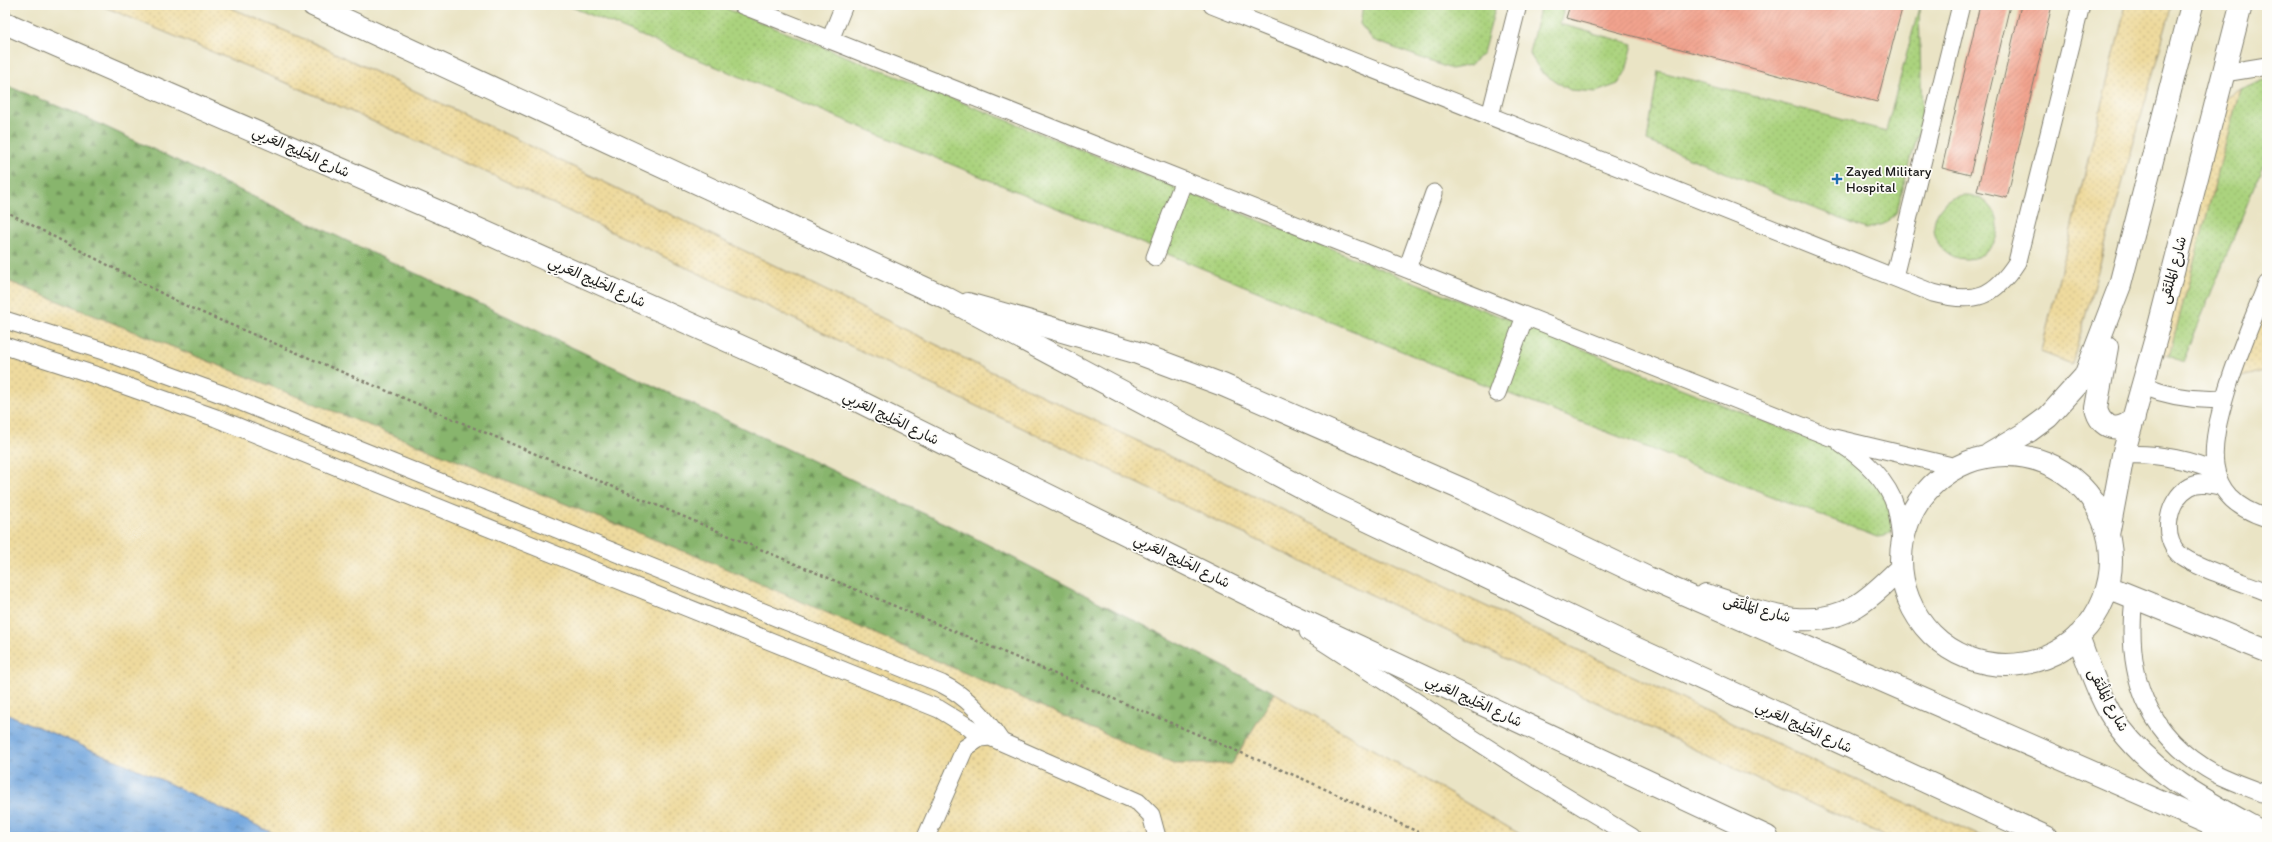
<svg xmlns="http://www.w3.org/2000/svg" width="2272" height="842" viewBox="0 0 2272 842" font-family="Itim,'Playpen Sans Arabic',sans-serif">
	<style>
		.grass { fill: url(#grass-dots); stroke: #64784d }
		.forest { fill: url(#forest-firs); stroke: #526844 }
		.sand { fill: url(#sand-dots); stroke: #857b5d }
		.water { fill: url(#water-ripples); stroke: #46607c }
		.building { fill: url(#building-hatch) }
		.lines { fill: none; stroke-linecap: round; stroke-linejoin: round }
		.service-casing { stroke: #838070; stroke-width: 19 }
		.tertiary-casing { stroke: #838070; stroke-width: 24 }
		.primary-casing { stroke: #838070; stroke-width: 24 }
		.trunk-casing { stroke: #838070; stroke-width: 24 }
		.path { stroke: #838070; stroke-width: 2.5; stroke-dasharray: 3 3; stroke-linecap: butt }
		.service { stroke: #fff; stroke-width: 17 }
		.tertiary { stroke: #fff; stroke-width: 22 }
		.primary { stroke: #fff; stroke-width: 22 }
		.trunk { stroke: #fff; stroke-width: 22 }
		.poi-dot { fill: #1f6fb2; stroke: #fdfcf7; stroke-width: 1.5 }
		.labels { text-anchor: middle; dominant-baseline: central; stroke-width: 3.5; stroke-linejoin: round; paint-order: stroke }
		.street-label { font-size: 14px; fill: #1c1c1c; stroke: #fdfcf7 }
		.poi-label { font-size: 14px; fill: #1c1c1c; stroke: #fdfcf7; text-anchor: start }
	</style>
	<defs>
		<pattern id="grass-dots" width="8" height="8" patternUnits="userSpaceOnUse"><rect width="8" height="8" fill="#abd37e"/><path d="M2 2h.1M6 6h.1" fill="none" stroke="#93b56c" stroke-width="1.8" stroke-linecap="round"/></pattern>
		<pattern id="forest-firs" width="22" height="20" patternUnits="userSpaceOnUse"><rect width="22" height="20" fill="#88b56d"/><path d="M5 1l3.5 6h-7zM16 11l3.5 6h-7z" fill="#6e9259"/></pattern>
		<pattern id="sand-dots" width="8" height="8" patternUnits="userSpaceOnUse"><rect width="8" height="8" fill="#eeda9e"/><path d="M2 2h.1M6 6h.1" fill="none" stroke="#ccba88" stroke-width="1.8" stroke-linecap="round"/></pattern>
		<pattern id="water-ripples" width="26" height="14" patternUnits="userSpaceOnUse"><rect width="26" height="14" fill="#71a5dd"/><path d="M2 4q2-2 4 0t4 0M15 11q2-2 4 0t4 0" fill="none" stroke="#5c86b2"/></pattern>
		<pattern id="building-hatch" width="6" height="6" patternUnits="userSpaceOnUse"><rect width="6" height="6" fill="#f2a38e"/><path d="M-1 1l2-2M0 6l6-6M5 7l2-2" fill="none" stroke="#cf8c7a"/></pattern>
	</defs>
	<rect width="100%" height="100%" fill="#fdfcf7"/>
	<filter id="ink" filterUnits="userSpaceOnUse"><feTurbulence type="fractalNoise" baseFrequency=".025" numOctaves="2"/><feDisplacementMap in="SourceGraphic" scale="8" xChannelSelector="R" yChannelSelector="G"/><feConvolveMatrix kernelMatrix="1 2 1 2 8 2 1 2 1" color-interpolation-filters="sRGB"/></filter>
	<filter id="wash" filterUnits="userSpaceOnUse"><feTurbulence type="fractalNoise" baseFrequency=".012" numOctaves="4" result="noise"/><feDisplacementMap in="SourceGraphic" scale="16" xChannelSelector="R" yChannelSelector="G"/><feGaussianBlur stdDeviation="0.9" result="paint"/><feColorMatrix in="noise" values="0 0 0 0 0 0 0 0 0 0 0 0 0 0 0 0 0 1.4 0 .05"/><feComposite in="paint" operator="in"/></filter>
	<g filter="url(#wash)">
		<rect width="100%" height="100%" fill="#eae4c5"/>
		<!-- grass -->
		<path class="grass" d="M 567,5 L 717,5 L 1844,453 L 1894,494 L 1892,531 L 1885,536 L 1877,537 L 1445,369 Z
			M 1363,5 L 1496,5 L 1483,53 L 1470,65 L 1451,69 L 1373,40 L 1360,24 Z
			M 1541,5 L 1565,5 L 1560,24 L 1633,44 L 1626,71 L 1618,84 L 1596,92 L 1570,90 L 1542,73 L 1529,53 Z
			M 1919,8 L 1922,119 L 1896,214 L 1884,224 L 1866,229 L 1647,141 L 1658,71 L 1886,131 Z
			M 2267,78 L 2267,155 L 2183,362 L 2169,356 L 2240,89 Z
			M1934 227a32 32 0 1 1 64 0a32 32 0 1 1-64 0Z"/>
		<!-- forest -->
		<path class="forest" d="M 5,85 L 87,118 L 967,534 L 1275,693 L 1232,764 L 1173,764 L 708,561 L 5,280 Z"/>
		<!-- sand -->
		<path class="sand" d="M 100,5 L 224,5 L 316,44 L 516,139 L 988,370 L 1791,751 L 1983,837 L 1888,837 L 1776,788 L 499,178 L 294,86 Z
			M 2126,5 L 2172,5 L 2072,364 L 2041,352 Z
			M 2240,89 L 2169,356 L 2147,350 L 2218,103 Z
			M 5,280 L 708,561 L 1173,764 L 1232,764 L 1275,693 L 1525,837 L 281,837 L 151,775 L 5,713 Z
			M 2267,305 L 2267,370 L 2231,380 Z"/>
		<!-- water -->
		<path class="water" d="M 5,713 L 151,775 L 281,837 L 5,837 Z"/>
		<g id="blocks">
			<!-- building -->
			<path class="building" d="M 1570,5 L 1903,5 L 1877,102 L 1566,18 Z
				M 1980,5 L 2010,5 L 1970,175 L 1942,168 Z
				M 2021,5 L 2052,5 L 2007,198 L 1977,191 Z"/>
		</g>
	</g>
	<g filter="url(#ink)">
		<use href="#blocks" fill-opacity="0" stroke="#838070" stroke-width="1"/>
		<g class="lines">
			<defs>
				<path id="service" d="M 742,5 L 1830,437 L 1956,467
					M 1212,5 L 1933,293 C 1974,304 1994,298 2017,262 L 2081,5
					M 830,40 L 844,5
					M 2224,73 L 2267,66
					M 1490,116 L 1518,5
					M 1155,257 L 1184,180
					M 1407,269 L 1434,193
					M 1894,277 L 1961,5
					M 2267,284 C 2253,319 2238,354 2227,390 C 2211,443 2198,497 2267,518
					M 5,320 L 103,351 L 224,395 L 942,684 C 968,697 984,716 1000,740
					M 5,346 L 95,375 L 216,418 L 939,709 L 970,728 L 980,738
					M 2143,386 C 2170,397 2195,401 2224,399
					M 1497,393 L 1525,316
					M 1841,444 C 1863,458 1888,481 1896,508 C 1899,519 1900,531 1901,542
					M 2123,455 C 2156,453 2184,458 2215,471
					M 2222,487 C 2211,484 2199,481 2189,487 C 2167,500 2161,537 2179,554 C 2191,566 2248,584 2267,592
					M 2134,597 C 2125,675 2145,735 2216,774 C 2232,782 2250,788 2267,795
					M 1308,632 L 1522,770 L 1632,837
					M 926,837 L 965,748 L 980,738 L 990,737 L 1138,802 L 1151,815 L 1157,837"/>
				<path id="tertiary" d="M 2107,347 L 2096,408 C 2100,429 2120,434 2134,418
					M 1990,454 L 2029,431 L 2048,417 L 2085,376 L 2120,285 L 2192,5
					M1901 560a105 105 0 1 1 210 0a105 105 0 1 1-210 0Z
					M 2108,535 L 2123,455 L 2157,334 L 2241,5
					M 2108,587 L 2267,651
					M 1706,595 C 1755,610 1808,635 1856,606 C 1873,596 1887,581 1901,568
					M 2078,636 C 2089,665 2101,704 2120,728 C 2158,778 2213,805 2267,835"/>
				<path id="primary" d="M 968,304 L 1135,352 L 1223,385 L 1464,490 L 1648,578 L 2240,837"/>
				<path id="trunk" d="M 313,5 L 948,299 L 1331,503 L 1635,648 L 2046,837
					M 5,23 L 460,221 L 818,381 L 1263,602 L 1767,837"/>
			</defs>
			<!-- service casing -->
			<use href="#service" class="service-casing"/>
			<!-- tertiary casing -->
			<use href="#tertiary" class="tertiary-casing"/>
			<!-- primary casing -->
			<use href="#primary" class="primary-casing"/>
			<!-- trunk casing -->
			<use href="#trunk" class="trunk-casing"/>
			<!-- path -->
			<path class="path" d="M 5,211 L 184,305 L 1303,779 L 1429,837"/>
			<!-- service -->
			<use href="#service" class="service"/>
			<!-- tertiary -->
			<use href="#tertiary" class="tertiary"/>
			<!-- primary -->
			<use href="#primary" class="primary"/>
			<!-- trunk -->
			<use href="#trunk" class="trunk"/>
		</g>
	</g>
	<!-- markers -->
	<path class="poi-dot" d="M1835 173h4v4h4v4h-4v4h-4v-4h-4v-4h4z"/>
	<g class="labels">
		<!-- street labels -->
		<g class="street-label">
			<text transform="translate(301 152) rotate(24)">شارع الخَلِيج العَربِي</text>
			<text transform="translate(2173 270) rotate(-75)">شارع المُلتَقى</text>
			<text transform="translate(597 282) rotate(24)">شارع الخَلِيج العَربِي</text>
			<text transform="translate(891 418) rotate(26)">شارع الخَلِيج العَربِي</text>
			<text transform="translate(1182 561) rotate(26)">شارع الخَلِيج العَربِي</text>
			<text transform="translate(1757 609) rotate(15)">شارع المُلْتَقى</text>
			<text transform="translate(2108 700) rotate(62)">شارع المُلْتَقى</text>
			<text transform="translate(1474 701) rotate(25)">شارع الخَلِيج العَربِي</text>
			<text transform="translate(1804 727) rotate(25)">شارع الخَلِيج العَربِي</text>
		</g>
		<!-- poi labels -->
		<g class="poi-label">
			<text x="1846" y="171">Zayed Military<tspan x="1846" dy="16">Hospital</tspan></text>
		</g>
	</g>
	<!-- margin -->
	<rect width="2272" height="842" fill="none" stroke="#fdfcf7" stroke-width="20"/>
</svg>
